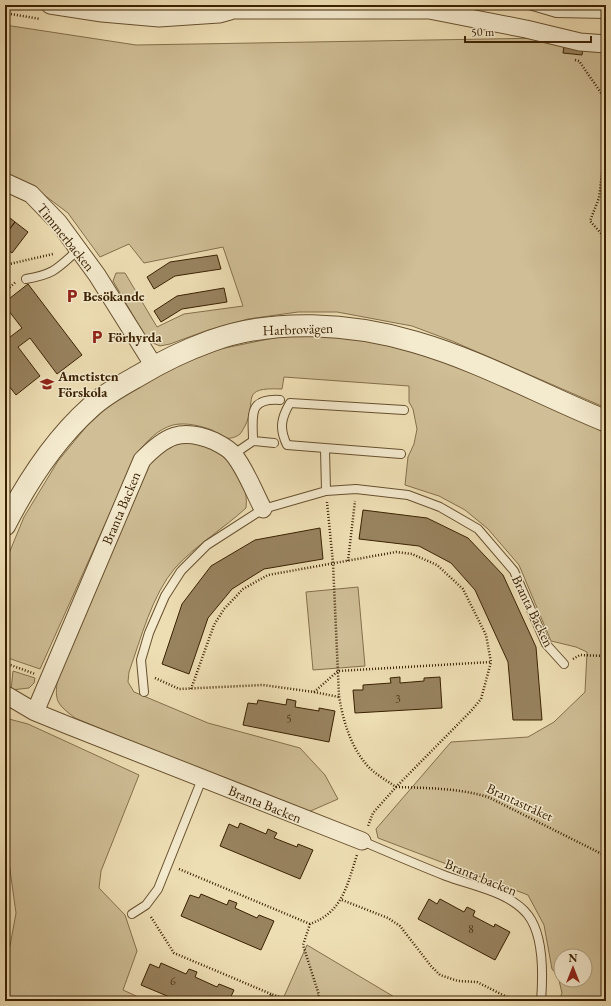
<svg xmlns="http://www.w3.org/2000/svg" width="611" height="1006" viewBox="0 0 611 1006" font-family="'EB Garamond',serif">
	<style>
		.green { fill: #cfbe96; stroke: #84704c; fill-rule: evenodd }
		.building { fill: #98835f; stroke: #3a2102 }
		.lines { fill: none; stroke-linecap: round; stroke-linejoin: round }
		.service-casing { stroke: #67502e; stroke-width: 10 }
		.minor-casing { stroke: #67502e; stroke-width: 19 }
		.tertiary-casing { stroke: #67502e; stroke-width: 23 }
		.path { stroke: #3a2102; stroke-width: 2.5; stroke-dasharray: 1 2; stroke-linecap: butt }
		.service { stroke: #f4eace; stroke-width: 8 }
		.minor { stroke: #f4eace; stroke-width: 17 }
		.tertiary { stroke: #f4eace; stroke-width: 21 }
		.labels { text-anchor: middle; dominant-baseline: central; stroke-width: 3; stroke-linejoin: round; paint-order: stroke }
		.number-label { font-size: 12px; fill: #523a19 }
		.street-label { font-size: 14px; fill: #3a2102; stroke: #f4eace }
		.poi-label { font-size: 14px; font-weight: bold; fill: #3a2102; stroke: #f4eace; text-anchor: start }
	</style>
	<rect width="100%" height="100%" fill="#eedeb4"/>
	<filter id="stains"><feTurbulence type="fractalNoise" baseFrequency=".005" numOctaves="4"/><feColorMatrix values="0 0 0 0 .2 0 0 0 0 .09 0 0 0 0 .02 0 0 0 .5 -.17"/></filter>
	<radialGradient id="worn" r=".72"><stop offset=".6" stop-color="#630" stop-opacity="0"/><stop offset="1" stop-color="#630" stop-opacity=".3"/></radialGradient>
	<!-- green -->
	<path class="green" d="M 5,25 L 136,45 L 606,37 L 606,408 L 452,341 L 412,326 L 337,312 L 298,312 L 248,319 L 208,330 L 170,344 L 160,346 L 148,341 L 113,281 L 116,273 L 125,273 L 157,327 L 184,314 L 243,306 L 223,247 L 144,263 L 129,244 L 100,257 L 68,213 L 31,185 L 5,174 Z
		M 283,336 L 332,336 L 371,341 L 448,361 L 606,432 L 606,811 L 604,814 L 606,834 L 606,1001 L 559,1001 L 562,993 L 558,976 L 552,969 L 544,925 L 528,895 L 378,838 L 376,829 L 451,742 L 528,737 L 554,722 L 585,692 L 587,652 L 576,647 L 551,641 L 519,565 L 488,529 L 465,510 L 439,496 L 405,485 L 408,457 L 414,444 L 417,429 L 413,409 L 409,402 L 409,386 L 284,377 L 282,389 C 238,387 258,400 245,426 C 243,429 242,432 240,434 C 236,437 231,439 226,438 C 221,437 217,432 212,430 C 201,426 186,422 173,425 C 158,429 147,441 137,453 L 40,669 L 5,657 L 5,563 L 24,517 L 58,461 L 86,427 L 122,393 L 172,368 L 220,349 ZM 561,956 L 585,956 L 585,980 L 561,980 Z
		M 188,442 C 220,445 250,475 246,508 C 223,529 196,545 175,568 C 152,595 141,638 129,672 L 128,682 L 134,692 L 208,723 L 300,748 L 325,775 L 338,799 L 306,813 L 75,718 C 54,702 55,700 58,674 L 150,463 C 162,452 171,444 188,442 Z
		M 358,587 L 365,666 L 313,670 L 306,592 Z
		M 13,671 L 35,678 L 34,683 L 29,688 L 11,690 Z
		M 9,719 L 28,724 L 139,775 L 101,871 L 99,888 L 125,915 L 137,951 L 123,990 L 147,1001 L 7,1001 L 5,998 L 5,953 L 10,946 L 16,913 L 5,834 L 5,720 Z
		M 307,945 L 401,1001 L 282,1001 Z"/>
	<!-- building -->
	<path class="building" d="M 564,46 L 583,48 L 582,55 L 563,53 Z
		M 5,214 L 15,222 L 5,235 Z
		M 15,222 L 28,232 L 12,253 L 5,248 L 5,235 Z
		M 217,255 L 221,269 L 175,276 L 154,289 L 147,277 L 170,262 Z
		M 28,284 L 82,355 L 57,374 L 30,338 L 18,347 L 40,376 L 16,395 L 5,381 L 5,331 L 10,337 L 22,328 L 5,306 L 5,302 Z
		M 224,288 L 227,302 L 182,309 L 161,322 L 154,311 L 177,296 Z
		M 363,510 L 427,518 L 468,538 L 503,575 L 536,647 L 542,720 L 513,720 L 508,662 L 475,590 L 451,563 L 419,546 L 359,539 Z
		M 320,528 L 323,559 L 264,569 L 232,589 L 208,618 L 189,674 L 162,664 L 182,604 L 211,566 L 255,540 Z
		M 400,677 L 400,683 L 424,681 L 424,678 L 440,677 L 442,708 L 355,713 L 353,690 L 363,690 L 363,685 L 391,683 L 390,678 Z
		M 287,699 L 296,701 L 295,707 L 319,711 L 319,708 L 335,711 L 329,742 L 243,725 L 248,703 L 257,704 L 258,700 L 286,705 Z
		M 240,823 L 266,834 L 268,829 L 277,833 L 274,838 L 297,847 L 298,844 L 313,850 L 300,879 L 220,846 L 229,824 L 238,828 Z
		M 201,894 L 227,905 L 229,900 L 237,903 L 235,908 L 257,918 L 259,915 L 274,921 L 261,950 L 181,916 L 190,895 L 199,898 Z
		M 429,899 L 437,904 L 440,899 L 464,912 L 467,907 L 475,911 L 473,916 L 494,927 L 495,924 L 510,932 L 495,960 L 418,919 Z
		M 161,963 L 186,974 L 189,969 L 197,972 L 195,977 L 217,987 L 219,984 L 234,990 L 229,1001 L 179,1001 L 141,985 L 150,964 L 159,968 Z"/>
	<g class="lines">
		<defs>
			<path id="service" d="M 529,5 L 556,13 L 606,14
				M 26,279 C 55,274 58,268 79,249
				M 253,441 C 253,416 247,398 280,400
				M 325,449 L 326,491
				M 234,454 L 253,441 L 274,443
				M 401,454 L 287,445 C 279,429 281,418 290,403 L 404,410
				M 144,692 L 141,660 L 149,633 L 165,596 L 181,571 L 207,545 L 263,509 L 326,491 L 356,489 L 408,495 L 440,507 L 478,529 L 514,571 L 546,644 L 564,664
				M 362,841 C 390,853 418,865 446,876 C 473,886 510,892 528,915 C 544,936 543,976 541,1001
				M 132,914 L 146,905 L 158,889 L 202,779"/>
			<path id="minor" d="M 50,5 L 102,13 L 159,18 L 219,14 L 230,11 L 235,5
				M 232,10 L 429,10 L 526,29 L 580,42 L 606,44
				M 5,182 L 31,194 L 59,223 L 97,275 L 154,366
				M 5,696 L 8,696 L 35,712 L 67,725 L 362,841
				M 35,712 L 142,460 C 165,436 181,427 214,441 C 220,444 230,449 234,455 C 246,470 254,492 263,509"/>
			<path id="tertiary" d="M 5,525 C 27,482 55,439 91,407 C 105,394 122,385 138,376 C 161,362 186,350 211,341 C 274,318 351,323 415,342 C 481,361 542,395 606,421"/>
		</defs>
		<!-- service casing -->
		<use href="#service" class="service-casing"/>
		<!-- minor casing -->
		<use href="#minor" class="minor-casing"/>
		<!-- tertiary casing -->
		<use href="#tertiary" class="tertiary-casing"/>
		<!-- path -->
		<path class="path" d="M 5,13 L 40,19
			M 575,60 L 579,61 L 606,100
			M 606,168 L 602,173 L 599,198 L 590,221 L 606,239
			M 5,265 L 53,254
			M 5,291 L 16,282
			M 327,502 L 333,563 L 339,696 C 343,720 350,745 366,764 C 373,773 386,780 396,787
			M 348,561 L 355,501
			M 573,659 L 580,655 L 606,656
			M 5,663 L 35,674
			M 155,678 L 179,689 L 263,685 L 314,692 L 338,671 L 491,662
			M 8,680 L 9,665
			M 191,689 L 214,625 L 224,609 L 243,589 L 268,575 L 396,552 L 412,554 L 437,565 L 463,589 L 486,635 L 491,662 L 481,699 L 471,711 L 396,787 L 373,813 L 368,826
			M 314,692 L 339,697
			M 396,787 C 427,788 458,788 488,797 L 606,856
			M 179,869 L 310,924
			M 5,876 L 8,903 L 5,932
			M 342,900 L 388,918 L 400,926 L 431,966 L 440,975 L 458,981 L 477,982 L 515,1001
			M 151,917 L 174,953 L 271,994
			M 268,1001 L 271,994 L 292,1001
			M 315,1001 L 319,995 L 303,945 L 310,924 C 343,912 347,885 357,855"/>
		<!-- service -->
		<use href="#service" class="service"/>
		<!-- minor -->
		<use href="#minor" class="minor"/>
		<!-- tertiary -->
		<use href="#tertiary" class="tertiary"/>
	</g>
	<!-- icons -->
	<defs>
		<symbol id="parking-bare" viewBox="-9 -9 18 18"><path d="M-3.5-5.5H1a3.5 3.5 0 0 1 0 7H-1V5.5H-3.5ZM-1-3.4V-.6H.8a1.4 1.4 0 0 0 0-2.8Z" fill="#8f2418" stroke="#f4eace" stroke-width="2.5" paint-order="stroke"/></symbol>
		<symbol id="school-bare" viewBox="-9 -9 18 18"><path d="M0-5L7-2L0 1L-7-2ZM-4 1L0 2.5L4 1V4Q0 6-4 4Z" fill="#8f2418" stroke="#f4eace" stroke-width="2.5" paint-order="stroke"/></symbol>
	</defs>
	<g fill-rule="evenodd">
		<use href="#parking-bare" x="62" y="286" width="20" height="20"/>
		<use href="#parking-bare" x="87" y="327" width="20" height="20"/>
		<use href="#school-bare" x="37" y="374" width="20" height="20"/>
	</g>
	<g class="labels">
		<!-- number labels -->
		<g class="number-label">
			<text x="398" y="699">3</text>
			<text x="289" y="718">5</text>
			<text x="471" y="929">8</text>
			<text x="173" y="981">6</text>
		</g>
		<!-- street labels -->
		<g class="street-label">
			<text transform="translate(66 237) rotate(51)">Timmerbacken</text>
			<text transform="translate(298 329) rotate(-2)">Harbrovägen</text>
			<text transform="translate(121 508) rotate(-67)">Branta Backen</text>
			<text transform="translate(533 611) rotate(64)">Branta Backen</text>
			<text transform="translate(520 802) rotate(25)">Brantastråket</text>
			<text transform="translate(265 804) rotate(22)">Branta Backen</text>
			<text transform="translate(481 877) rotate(22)">Branta backen</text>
		</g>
		<!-- poi labels -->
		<g class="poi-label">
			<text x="83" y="296">Besökande</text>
			<text x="108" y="337">Förhyrda</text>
			<text x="58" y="376">Ametisten<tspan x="58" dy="16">Förskola</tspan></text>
		</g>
	</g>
	<!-- margin -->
	<rect width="611" height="1006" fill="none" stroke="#eedeb4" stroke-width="20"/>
	<rect x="6" y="6" width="599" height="994" fill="none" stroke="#3a2102" stroke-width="2"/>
	<rect x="10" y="10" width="591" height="986" fill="none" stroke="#3a2102"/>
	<!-- north arrow -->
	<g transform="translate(573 968)"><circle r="19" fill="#f4eace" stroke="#aa9a7c"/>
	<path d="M0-3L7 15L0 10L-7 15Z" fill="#8f2418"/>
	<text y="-6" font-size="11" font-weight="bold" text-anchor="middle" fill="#3a2102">N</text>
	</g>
	<!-- scale -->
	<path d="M465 36v6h126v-6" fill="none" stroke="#3a2102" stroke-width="2"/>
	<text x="471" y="36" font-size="12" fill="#3a2102" stroke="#f4eace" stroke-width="3" paint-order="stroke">50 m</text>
	<rect width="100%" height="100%" filter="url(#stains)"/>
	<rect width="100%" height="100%" fill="url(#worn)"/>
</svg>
